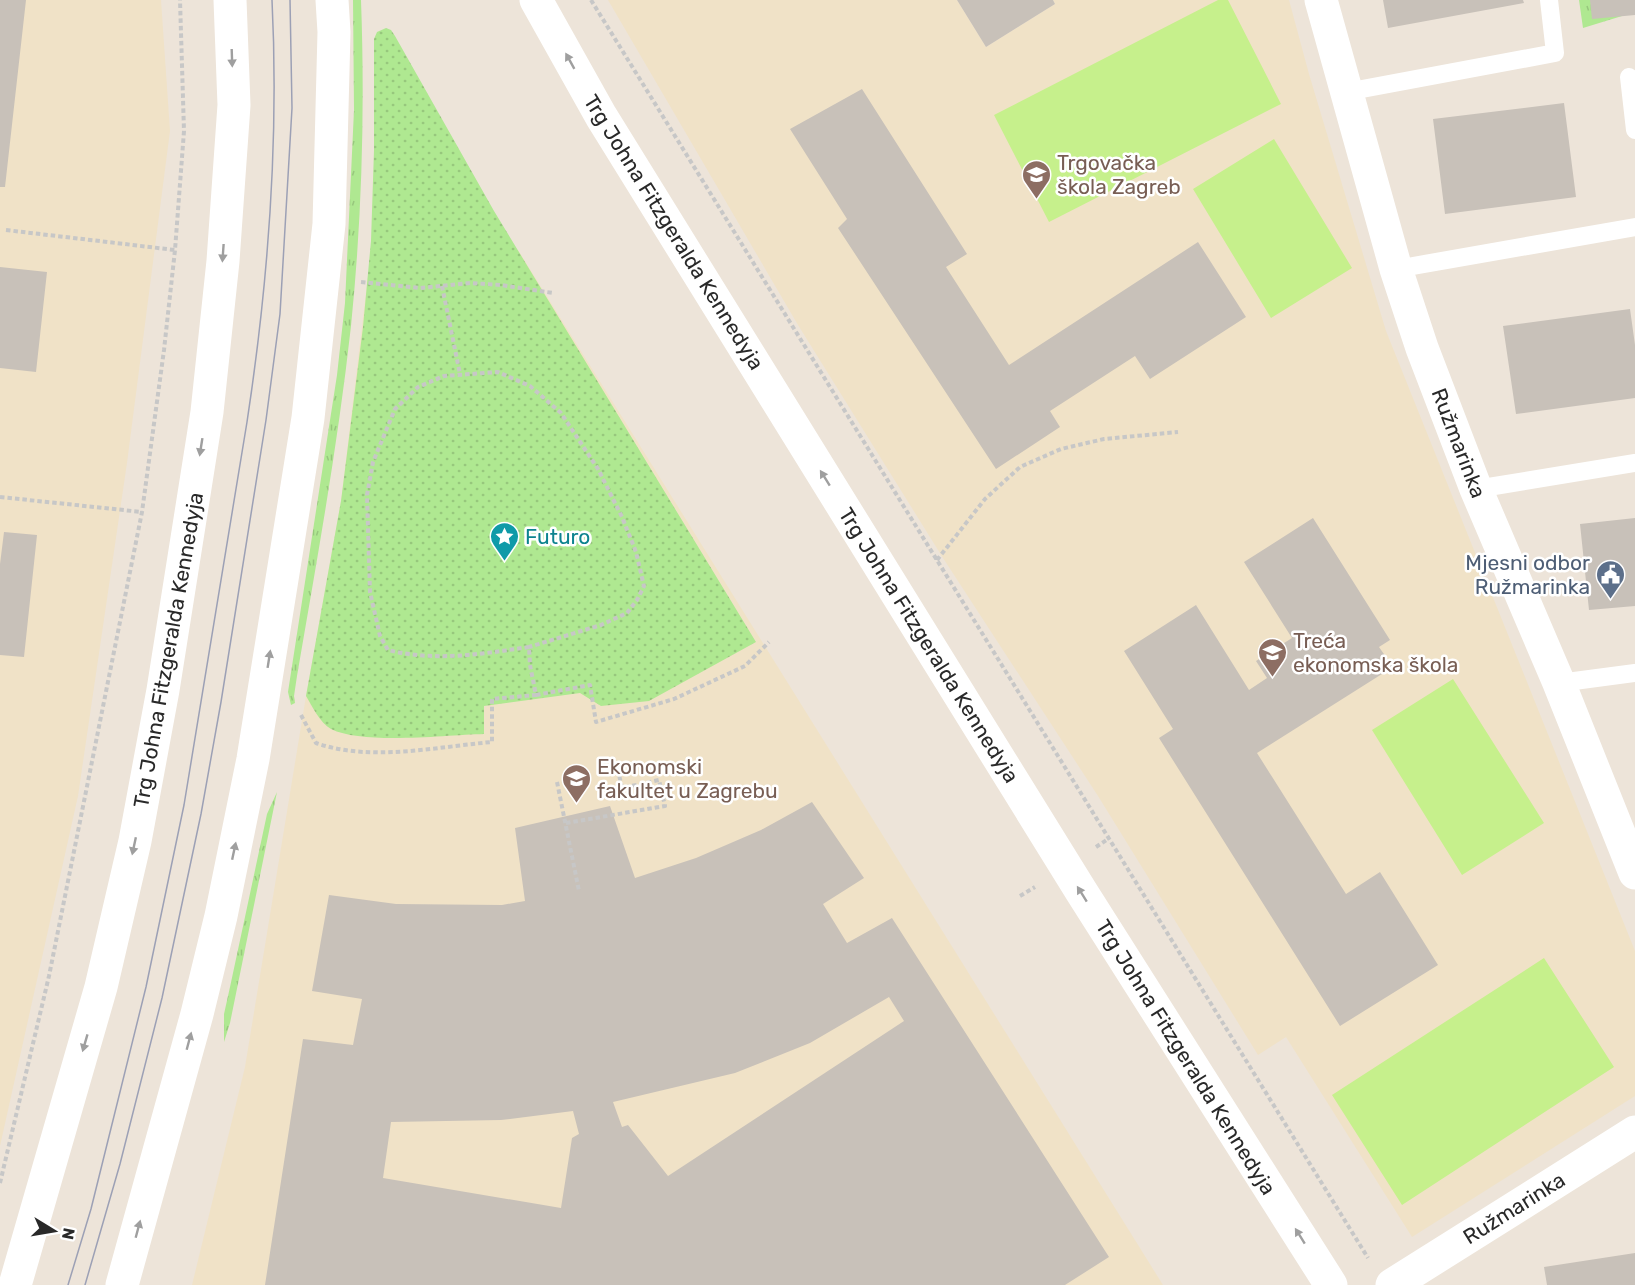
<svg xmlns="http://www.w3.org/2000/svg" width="1635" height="1285" viewBox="0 0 1635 1285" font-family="Rubik,sans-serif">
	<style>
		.education { fill: #f0e2c7 }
		.grass { fill: url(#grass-tufts) }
		.park { fill: url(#park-dots) }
		.pitch { fill: #c6f08c }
		.building { fill: #c8c1b9; fill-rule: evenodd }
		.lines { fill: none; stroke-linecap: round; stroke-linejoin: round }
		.path { stroke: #c7c7c7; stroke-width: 4; stroke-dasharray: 4.5 3; stroke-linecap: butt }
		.lane { stroke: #fff; stroke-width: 18 }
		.street { stroke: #fff; stroke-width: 33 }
		.secondary { stroke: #fff; stroke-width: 33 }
		.tram { stroke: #9ca0b5; stroke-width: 1.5 }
		.oneway { fill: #9f9f9f }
		.labels { text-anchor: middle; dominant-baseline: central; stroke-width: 5; stroke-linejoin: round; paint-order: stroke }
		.education-label { font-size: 21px; fill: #785e54; stroke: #fff; text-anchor: start }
		.street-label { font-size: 21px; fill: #292929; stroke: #fff }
		.culture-label { font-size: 21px; fill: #0d838f; stroke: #fff; text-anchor: start }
		.service-label { font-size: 21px; fill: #4e5e75; stroke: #fff; text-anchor: end }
	</style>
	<defs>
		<pattern id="grass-tufts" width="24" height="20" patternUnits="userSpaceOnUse" patternTransform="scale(1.5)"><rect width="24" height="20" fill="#afe891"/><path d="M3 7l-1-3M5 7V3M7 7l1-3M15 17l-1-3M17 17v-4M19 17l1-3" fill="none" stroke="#97c77d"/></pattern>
		<pattern id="park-dots" width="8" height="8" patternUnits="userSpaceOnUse" patternTransform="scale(1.5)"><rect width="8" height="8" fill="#afe891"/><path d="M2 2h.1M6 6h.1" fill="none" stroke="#97c77d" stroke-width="1.8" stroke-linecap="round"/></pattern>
	</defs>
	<rect width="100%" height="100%" fill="#ede4d9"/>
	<!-- education -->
	<path class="education" d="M 0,0 L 161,0 L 170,131 L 127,463 L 78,796 L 0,1146 Z
		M 608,0 L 957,0 L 986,47 L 1055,4 L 1053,0 L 1289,0 L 1309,74 L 1386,331 L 1635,951 L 1635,1096 L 1412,1237 L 1286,1037 L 1258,1055 L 1098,796 L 943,558 L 798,325 Z
		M 518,250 L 1163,1285 L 192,1285 L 245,1067 L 306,696 L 341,501 L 368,276 Z"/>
	<!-- grass -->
	<path class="grass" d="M 353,0 L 361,0 C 365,108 362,218 351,326 C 338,444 317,560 297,676 L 294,696 L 295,703 L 291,705 L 288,692 L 337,375 L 345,303 L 354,110 Z
		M 1579,0 L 1635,0 L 1635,12 L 1583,28 Z
		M 277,792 L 230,1023 L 224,1042 L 224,1014 L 230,987 L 267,814 Z"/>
	<!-- park -->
	<path class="park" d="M 386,28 L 391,30 L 395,36 L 494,211 L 756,642 L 649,701 L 601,706 L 580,693 L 484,706 L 484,734 C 445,735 363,745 331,729 C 320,723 312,706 306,696 L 341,501 L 363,327 L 371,241 L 374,150 L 374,39 L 377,32 Z"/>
	<!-- pitch -->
	<path class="pitch" d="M 1218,0 L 1228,0 L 1281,104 L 1049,222 L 994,115 Z
		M 1274,139 L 1352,268 L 1271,318 L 1193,189 Z
		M 1453,679 L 1544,823 L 1462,875 L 1372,730 Z
		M 1544,958 L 1614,1067 L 1402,1205 L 1332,1095 Z"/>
	<!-- building -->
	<path class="building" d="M 0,0 L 26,0 L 5,187 L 0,187 Z
		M 957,0 L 1053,0 L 1055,4 L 986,47 Z
		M 1383,0 L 1523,0 L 1524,3 L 1388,28 Z
		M 1590,0 L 1635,0 L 1635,15 L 1592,19 Z
		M 862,89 L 967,254 L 946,267 L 1009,365 L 1198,242 L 1246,317 L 1150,379 L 1135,356 L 1050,411 L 1060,427 L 996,469 L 838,228 L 847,219 L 790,129 Z
		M 1564,103 L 1576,197 L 1445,214 L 1433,119 Z
		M 0,267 L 47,272 L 36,372 L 0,368 Z
		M 1630,309 L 1635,345 L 1635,398 L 1516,414 L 1503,326 Z
		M 1313,518 L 1390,640 L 1379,647 L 1393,667 L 1257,753 L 1346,894 L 1380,872 L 1438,965 L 1340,1026 L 1159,738 L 1173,729 L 1124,651 L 1196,605 L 1249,690 L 1267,678 L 1256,661 L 1292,638 L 1244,562 Z
		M 1635,518 L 1635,606 L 1589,610 L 1580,524 Z
		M 4,532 L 37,535 L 24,657 L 0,655 L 0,564 Z
		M 812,802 L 864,878 L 823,904 L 847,943 L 892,918 L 1109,1257 L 1065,1285 L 265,1285 L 303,1039 L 353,1045 L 362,999 L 312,991 L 329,895 L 396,904 L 502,905 L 525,901 L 515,828 L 610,806 L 635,878 L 696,858 L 761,830 ZM 889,997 L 904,1021 L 668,1176 L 628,1125 L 622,1127 L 613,1102 L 735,1073 L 810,1043 ZM 573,1111 L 579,1134 L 572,1138 L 561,1208 L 383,1178 L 391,1122 L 501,1120 Z
		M 1635,1253 L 1635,1285 L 1547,1285 L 1544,1267 Z"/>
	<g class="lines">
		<!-- path -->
		<path class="path" d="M 591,0 L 1368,1258
			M 6,230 L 175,250
			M 361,282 L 420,288 L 471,283 L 501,285 L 553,293
			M 442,286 L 460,374
			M 0,497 L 142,512
			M 937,560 L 985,499 L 1020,467 L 1061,449 L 1104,439 L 1178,432
			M 536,695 L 590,685 L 596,722 L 674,699 L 745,666 L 769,642
			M 301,715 L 316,743 C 370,762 435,747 492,742 L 492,699 L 536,695 L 530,665 L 529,647 C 481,654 436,662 388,650 L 380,636 L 370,592 L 367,495 L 373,462 L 395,409 L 418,387 L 444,376 L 498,372 L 530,386 L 561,413 L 598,469 L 622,517 L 636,552 L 644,586 L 637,600 L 627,613 L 601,625 L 529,647
			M 557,782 L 579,891
			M 566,823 L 665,806 L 659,780 L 622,788 L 617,766
			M 1096,847 L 1108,839
			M 1020,896 L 1035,887
			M 0,1183 L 49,976 L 142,512 L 164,350 L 175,250 L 184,131 L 180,0"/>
		<!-- lane -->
		<path class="lane" d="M 1629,77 L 1635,130
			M 1346,92 L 1555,53 L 1549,0
			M 1396,269 L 1635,227
			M 1476,489 L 1635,463
			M 1559,683 L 1635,673"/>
		<!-- street -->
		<path class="street" d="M 1321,0 L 1396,269 L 1422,348 L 1476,489 L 1559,683 L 1635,873
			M 1392,1285 L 1635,1132"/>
		<!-- secondary -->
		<path class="secondary" d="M 536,0 L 601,116 L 1081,891 L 1331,1285
			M 15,1285 L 101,987 L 135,841 L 163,690 L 207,412 L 223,261 L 234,105 L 230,0
			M 122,1285 L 197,1014 L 221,916 L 253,759 L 308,418 L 329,224 L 334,32 L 332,0"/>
		<!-- tram -->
		<path class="tram" d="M 68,1285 L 91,1209 L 146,987 L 184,805 L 247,422 C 268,284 279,140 272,0
			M 85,1285 L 120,1164 L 162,998 L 201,814 L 221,702 L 266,420 L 280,314 L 292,108 L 290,0"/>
	</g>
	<!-- one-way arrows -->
	<defs><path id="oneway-solid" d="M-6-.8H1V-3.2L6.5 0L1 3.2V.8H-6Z" transform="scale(1.5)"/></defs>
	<g class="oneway">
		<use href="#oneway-solid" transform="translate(232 58) rotate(88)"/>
		<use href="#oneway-solid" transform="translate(570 61) rotate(-119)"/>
		<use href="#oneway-solid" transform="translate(223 253) rotate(94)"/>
		<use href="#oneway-solid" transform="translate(201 447) rotate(99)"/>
		<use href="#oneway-solid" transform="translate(825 478) rotate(-122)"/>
		<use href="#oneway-solid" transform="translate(269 659) rotate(-81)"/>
		<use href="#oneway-solid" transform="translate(134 846) rotate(102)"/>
		<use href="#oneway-solid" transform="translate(234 851) rotate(-78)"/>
		<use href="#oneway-solid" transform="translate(1082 894) rotate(-122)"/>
		<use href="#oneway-solid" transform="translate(189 1041) rotate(-75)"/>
		<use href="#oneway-solid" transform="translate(85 1043) rotate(106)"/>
		<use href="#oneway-solid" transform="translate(138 1229) rotate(-75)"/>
		<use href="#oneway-solid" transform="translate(1300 1236) rotate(-122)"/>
	</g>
	<!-- icons -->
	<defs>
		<symbol id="school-pin" viewBox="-11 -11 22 30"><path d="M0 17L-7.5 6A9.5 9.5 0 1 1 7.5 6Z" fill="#8d6e63" stroke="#fff"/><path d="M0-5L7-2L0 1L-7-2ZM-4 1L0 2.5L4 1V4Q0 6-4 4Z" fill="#fff"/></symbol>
		<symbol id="sight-pin" viewBox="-11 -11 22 30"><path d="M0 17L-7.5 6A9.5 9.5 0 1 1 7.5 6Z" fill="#0f9aa8" stroke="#fff"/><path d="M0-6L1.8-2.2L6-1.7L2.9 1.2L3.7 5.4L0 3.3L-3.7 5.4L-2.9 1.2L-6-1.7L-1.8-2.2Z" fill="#fff"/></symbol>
		<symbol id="civic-pin" viewBox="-11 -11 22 30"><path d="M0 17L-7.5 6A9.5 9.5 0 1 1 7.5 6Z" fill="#5c6f8a" stroke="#fff"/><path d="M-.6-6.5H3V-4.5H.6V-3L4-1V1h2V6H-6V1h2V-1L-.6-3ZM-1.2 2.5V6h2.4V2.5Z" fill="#fff"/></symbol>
		<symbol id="university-pin" viewBox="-11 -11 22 30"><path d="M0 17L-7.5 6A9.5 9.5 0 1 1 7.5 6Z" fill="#8d6e63" stroke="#fff"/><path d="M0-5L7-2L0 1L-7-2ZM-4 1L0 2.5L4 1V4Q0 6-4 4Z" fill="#fff"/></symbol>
	</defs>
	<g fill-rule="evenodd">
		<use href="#school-pin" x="1020" y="158" width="33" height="45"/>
		<use href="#sight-pin" x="488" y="520" width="33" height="45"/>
		<use href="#civic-pin" x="1594" y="558" width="33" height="45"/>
		<use href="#school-pin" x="1256" y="636" width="33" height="45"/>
		<use href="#university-pin" x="560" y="762" width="33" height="45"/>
	</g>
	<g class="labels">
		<!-- education labels -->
		<g class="education-label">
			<text x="1057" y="162">Trgovačka<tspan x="1057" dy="24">škola Zagreb</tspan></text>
			<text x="1293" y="640">Treća<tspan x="1293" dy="24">ekonomska škola</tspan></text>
			<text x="597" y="766">Ekonomski<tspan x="597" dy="24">fakultet u Zagrebu</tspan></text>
		</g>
		<!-- street labels -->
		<g class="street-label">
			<text transform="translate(674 232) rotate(58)">Trg Johna Fitzgeralda Kennedyja</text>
			<text transform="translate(1459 443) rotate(69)">Ružmarinka</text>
			<text transform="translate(929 645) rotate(58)">Trg Johna Fitzgeralda Kennedyja</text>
			<text transform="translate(168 650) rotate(-80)">Trg Johna Fitzgeralda Kennedyja</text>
			<text transform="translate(1186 1057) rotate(58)">Trg Johna Fitzgeralda Kennedyja</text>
			<text transform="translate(1514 1208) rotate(-32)">Ružmarinka</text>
		</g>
		<!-- culture labels -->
		<g class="culture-label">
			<text x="525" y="536">Futuro</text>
		</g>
		<!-- service labels -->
		<g class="service-label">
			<text x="1590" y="562">Mjesni odbor<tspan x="1590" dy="24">Ružmarinka</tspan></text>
		</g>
	</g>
	<!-- north arrow -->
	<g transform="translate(54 1231) rotate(101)" stroke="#ffffff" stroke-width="4.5" paint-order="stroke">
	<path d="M0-4.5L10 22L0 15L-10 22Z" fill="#292929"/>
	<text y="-9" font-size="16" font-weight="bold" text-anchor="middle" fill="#292929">N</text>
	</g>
</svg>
